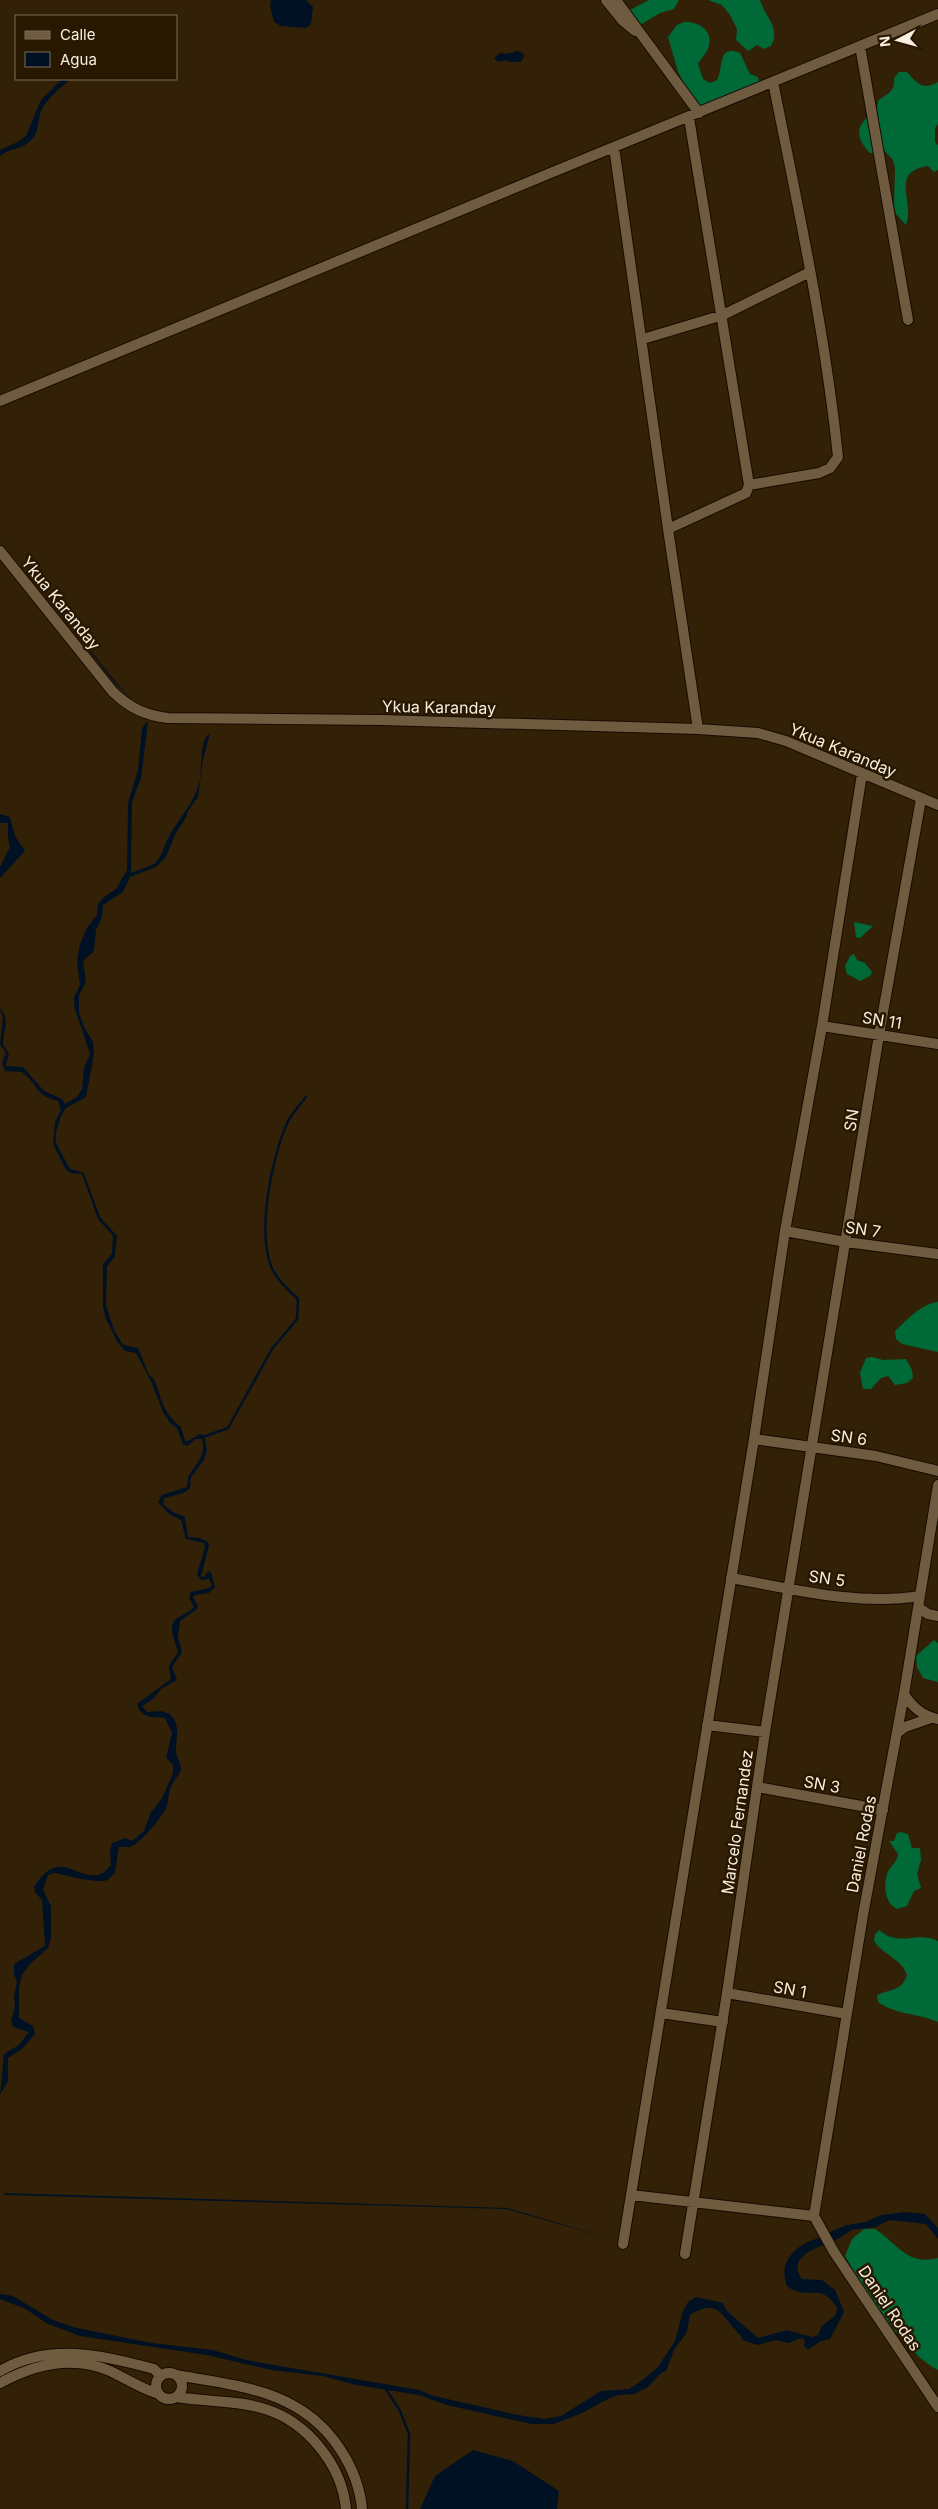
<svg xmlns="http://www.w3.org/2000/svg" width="938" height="2509" viewBox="0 0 938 2509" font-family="Inter,sans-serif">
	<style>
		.forest { fill: #006938 }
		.water { fill: #001123 }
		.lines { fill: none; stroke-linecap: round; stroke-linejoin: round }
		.stream { stroke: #001123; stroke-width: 2.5 }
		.minor-casing { stroke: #190a00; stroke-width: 12 }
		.minor { stroke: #6e5b40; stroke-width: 10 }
		.labels { text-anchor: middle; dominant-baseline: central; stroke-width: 5; stroke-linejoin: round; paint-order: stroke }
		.street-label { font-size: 16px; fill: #f9eedf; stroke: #281800 }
	</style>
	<rect width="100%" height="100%" fill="#322107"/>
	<!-- forest -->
	<path class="forest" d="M 649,0 L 679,0 L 674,9 L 660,13 L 640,25 L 626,12 Z
		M 708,0 L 760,0 C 765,17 781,27 771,46 L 764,49 L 757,45 L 748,51 L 736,40 L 737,29 L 730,15 L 722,5 Z
		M 684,22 C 700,21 716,32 707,51 C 705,55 700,59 698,64 L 703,79 L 710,83 L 717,80 C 724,67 717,44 740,53 L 750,74 L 758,77 L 760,85 L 708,105 L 696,106 L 678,72 L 668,37 L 677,25 Z
		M 899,72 L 907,72 C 917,83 922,91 938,82 L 938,124 L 935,128 L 935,142 L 938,145 L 938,170 L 934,172 L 928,166 C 889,172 915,201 906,225 L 896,214 L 894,207 L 895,168 L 893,160 L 883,149 L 877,153 L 870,153 C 851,133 859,123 877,109 L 878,101 C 887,93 896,92 894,78 Z
		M 854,922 L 873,926 L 860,938 L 856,937 Z
		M 854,954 L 857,960 L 865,963 L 872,972 L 870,976 L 860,981 L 847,974 L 845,966 L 850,956 Z
		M 938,1302 L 938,1352 L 902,1344 L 896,1339 L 895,1331 C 907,1320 921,1304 938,1302 Z
		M 872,1357 L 883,1360 L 906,1359 L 912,1370 L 913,1378 L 907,1383 L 895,1385 L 888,1376 L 881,1378 L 871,1389 L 863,1389 L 860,1373 L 866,1358 Z
		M 934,1640 L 938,1643 L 938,1682 L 923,1678 L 917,1667 L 916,1656 Z
		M 901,1832 L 908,1834 L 912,1848 L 920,1848 L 921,1860 L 917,1874 L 921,1888 L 914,1891 L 907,1906 L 897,1909 C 884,1903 883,1883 888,1872 C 891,1865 897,1863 898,1854 L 889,1841 L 894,1841 L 897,1833 Z
		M 879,1930 C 900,1948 916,1930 938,1941 L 938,2022 C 918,2013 896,2015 878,2002 L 877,1995 C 891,1989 902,1991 907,1975 C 901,1958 884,1956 874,1941 L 875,1934 Z
		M 864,2229 L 875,2229 C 898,2244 907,2266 938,2258 L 938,2370 C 905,2354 864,2289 845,2256 L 852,2239 Z"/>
	<!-- water -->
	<path class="water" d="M 271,0 L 306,0 L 313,7 L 311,24 L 306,28 L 281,26 L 274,22 L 270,6 Z
		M 517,51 L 523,53 L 524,56 L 521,62 L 509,62 L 507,60 L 498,62 L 494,58 L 500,53 L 507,54 Z
		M 62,79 L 70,79 C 60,89 47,98 41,111 C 38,119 39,131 33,138 C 24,150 11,147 0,156 L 0,150 L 18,142 L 26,136 L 41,100 Z
		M 0,536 L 114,680 L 132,700 L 113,681 Z
		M 146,722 L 148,722 L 141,778 L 132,802 L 131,873 C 139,869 149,868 156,862 C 162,856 164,846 168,838 C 178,820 193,804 199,784 C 203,771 198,741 210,733 L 203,760 L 198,797 L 181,821 L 166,857 L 156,867 L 130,877 L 123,892 L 103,905 L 102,918 L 96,930 L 94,951 L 83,961 L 86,982 L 79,995 L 79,1013 L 85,1029 L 93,1042 L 94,1055 L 86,1097 L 66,1108 L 61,1116 L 56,1132 L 56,1143 L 70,1169 L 84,1173 L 100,1217 L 117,1236 L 115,1256 L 107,1267 L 106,1305 L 114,1330 L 123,1345 L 138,1348 L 149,1375 L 154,1379 C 161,1398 164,1415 181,1427 L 185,1441 L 188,1441 L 200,1434 L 204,1435 L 207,1450 L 204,1460 L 191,1477 L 190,1488 L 184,1493 L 164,1498 L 163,1504 L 173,1512 L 185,1517 L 188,1537 L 199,1538 L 208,1542 L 209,1546 L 201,1576 L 204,1577 L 208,1571 L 211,1572 L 215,1587 L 209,1593 L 195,1595 L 193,1597 L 198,1606 L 196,1610 L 180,1621 L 178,1637 L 182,1652 L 172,1667 L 177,1680 L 161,1689 L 153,1699 L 142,1706 L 147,1712 L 161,1711 L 170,1714 C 181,1726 176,1735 176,1750 C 176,1757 181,1762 181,1769 C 180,1775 174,1780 171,1786 C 168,1792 169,1801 166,1808 C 162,1817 139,1845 130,1847 C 126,1848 123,1846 119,1847 L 115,1872 L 108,1880 C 96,1884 66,1875 54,1873 L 48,1875 L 43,1890 L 51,1906 L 51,1938 L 48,1948 L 30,1964 L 22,1975 L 19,1987 L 19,2018 L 33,2026 L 35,2034 L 22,2049 L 8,2058 L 8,2081 L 0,2095 L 4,2054 L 19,2045 L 29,2032 L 13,2027 L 11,2021 L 15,2007 L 14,1997 L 17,1981 L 14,1975 L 14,1964 L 45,1946 L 42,1900 L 35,1892 L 34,1887 C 61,1844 77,1885 103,1873 C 106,1871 108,1867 111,1865 L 110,1852 L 112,1843 L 126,1838 L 132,1841 L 144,1831 L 150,1814 L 162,1798 L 173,1773 L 173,1765 L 166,1758 L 172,1733 L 165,1718 C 153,1717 141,1719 137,1704 L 171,1679 L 169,1666 L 178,1652 C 176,1642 166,1626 177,1618 C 183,1615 189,1612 194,1607 L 189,1598 L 191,1592 L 209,1588 L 212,1585 L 209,1579 L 201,1580 L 197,1574 L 205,1547 L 204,1543 L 186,1539 L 181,1520 L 169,1514 L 158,1502 L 162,1495 L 187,1487 C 188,1483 187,1479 189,1475 C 197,1462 206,1456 202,1439 L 196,1439 L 187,1446 L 183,1444 L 177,1428 L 171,1424 L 163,1412 L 151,1381 L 136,1353 L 125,1351 L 117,1341 L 106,1319 L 103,1307 L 103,1265 L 112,1253 L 113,1236 L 98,1219 L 82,1174 L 71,1173 L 66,1170 L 53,1144 L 55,1122 L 61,1110 L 58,1101 C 34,1095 39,1085 22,1072 L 5,1071 L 2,1063 L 6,1053 L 0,1044 L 3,1018 L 0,1008 C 11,1020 3,1030 3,1045 C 13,1057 7,1054 6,1066 L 23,1067 L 44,1091 L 62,1099 L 65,1104 L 77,1097 L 82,1089 L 84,1068 L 90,1054 L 74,1006 L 74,998 L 80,985 L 77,961 L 80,944 L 87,928 L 97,915 L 98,904 L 104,897 L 116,889 L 127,870 L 128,803 L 138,770 L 142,729 Z
		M 0,814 L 10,817 L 15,836 L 25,851 L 0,878 L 0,867 L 10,847 L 8,838 L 8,823 L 0,823 Z
		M 5,2193 L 507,2208 L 619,2241 L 506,2209 L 4,2195 Z
		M 905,2212 L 925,2214 L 938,2228 L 938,2239 L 926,2224 L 889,2220 L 876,2227 L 852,2230 L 833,2242 L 828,2233 L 847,2225 L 866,2222 L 881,2215 Z
		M 819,2238 L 824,2245 C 809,2250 788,2261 802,2279 L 822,2280 L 835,2290 L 844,2312 L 830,2339 L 819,2342 L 808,2350 L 804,2346 L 805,2340 L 801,2338 L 789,2343 L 776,2340 L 757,2345 L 743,2340 C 740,2334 735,2330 731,2325 C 718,2307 711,2302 690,2315 L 687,2332 L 674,2350 L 666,2371 L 661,2373 L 648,2387 L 634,2394 L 618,2395 L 608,2399 L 582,2413 L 554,2424 L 531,2424 L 447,2405 L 419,2395 L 356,2385 L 323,2376 L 271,2370 L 207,2355 L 80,2336 L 46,2323 L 26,2309 L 0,2299 L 0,2294 L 13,2296 L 53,2320 L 77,2328 L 152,2343 L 213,2350 L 246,2360 L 419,2390 L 434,2396 L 518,2415 L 544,2419 L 561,2416 L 601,2391 L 629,2389 L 644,2379 L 658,2367 L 675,2341 L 683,2311 L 688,2302 L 696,2297 L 723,2303 L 727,2311 L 758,2338 L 787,2330 L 812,2337 L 818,2335 L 822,2326 L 836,2315 L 837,2308 C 821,2281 808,2302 787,2286 C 777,2261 797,2244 819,2238 Z
		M 473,2450 L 513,2461 L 559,2491 L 557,2509 L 420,2509 L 435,2476 Z"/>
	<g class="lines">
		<!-- stream -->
		<path class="stream" d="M 177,829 L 186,815
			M 203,1437 L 228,1428 L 272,1349 L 297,1319 L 298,1299 C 288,1290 275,1278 271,1266 C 257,1229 272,1157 288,1121 C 293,1113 300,1104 306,1097
			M 386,2389 L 400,2411 L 409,2434 L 407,2509"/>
		<defs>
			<path id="minor" d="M 606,0 L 623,21 L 635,31
				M 616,0 L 699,113
				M 860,46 L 908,320
				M 689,118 L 749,485 L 746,493 L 668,529 L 698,729
				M 614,147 L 668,529
				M 643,339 L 723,315 L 810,272
				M 0,401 C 312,271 625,142 938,14
				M 749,485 L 819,473 L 830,468 L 838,457 C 825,331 798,207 773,82
				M 0,551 L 113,692 C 130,708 144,715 168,718 L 382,720 L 698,729 L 758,733 L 786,741 L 938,805
				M 822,1026 L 938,1044
				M 785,1231 L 846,1242 L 938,1254
				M 754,1439 L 876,1456 L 938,1471
				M 938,1485 L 904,1694 L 863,1915 L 814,2216 L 834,2252 L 938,2407
				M 731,1578 C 792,1589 858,1606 920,1596
				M 919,1608 L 928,1614 L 938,1616
				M 904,1694 C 912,1707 922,1716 938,1719
				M 707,1725 L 765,1732
				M 897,1733 L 905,1727 L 931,1718
				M 757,1787 L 883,1810
				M 727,1993 L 847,2014
				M 661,2013 L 723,2022
				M 631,2195 L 814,2216
				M 623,2244 L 754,1439 L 785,1231 L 822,1026 L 862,774
				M 685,2254 L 727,1993 L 765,1732 L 879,1035 L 921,799
				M 0,2371 C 48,2342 103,2355 154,2369 L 161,2376
				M156 2386a13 13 0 1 1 26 0a13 13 0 1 1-26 0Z
				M 176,2375 C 239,2386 302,2390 340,2449 C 352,2467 360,2487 362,2509
				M 0,2383 C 35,2364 73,2355 110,2371 C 127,2379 141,2389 159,2394
				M 177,2397 C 206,2402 237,2400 265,2409 C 307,2422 342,2465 346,2509"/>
		</defs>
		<!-- minor casing -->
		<use href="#minor" class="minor-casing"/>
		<!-- minor -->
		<use href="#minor" class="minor"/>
	</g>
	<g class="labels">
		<!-- street labels -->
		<g class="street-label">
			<text transform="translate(61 603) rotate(51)">Ykua Karanday</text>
			<text transform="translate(439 707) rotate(1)">Ykua Karanday</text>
			<text transform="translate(843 750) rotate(23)">Ykua Karanday</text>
			<text transform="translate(882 1020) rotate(9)">SN 11</text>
			<text transform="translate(851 1120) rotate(-81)">SN</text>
			<text transform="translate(863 1229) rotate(8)">SN 7</text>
			<text transform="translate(849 1437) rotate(8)">SN 6</text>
			<text transform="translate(827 1578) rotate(8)">SN 5</text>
			<text transform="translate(822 1784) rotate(10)">SN 3</text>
			<text transform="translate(737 1822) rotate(-82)">Marcelo Fernandez</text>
			<text transform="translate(861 1844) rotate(-79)">Daniel Rodas</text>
			<text transform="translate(790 1989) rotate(10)">SN 1</text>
			<text transform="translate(890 2308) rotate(56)">Daniel Rodas</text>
		</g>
	</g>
	<!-- legend -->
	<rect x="15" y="15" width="162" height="65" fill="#281800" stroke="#7c6e59"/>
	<rect x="25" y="31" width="25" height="8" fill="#6e5b40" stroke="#7c6e59"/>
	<text x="60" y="40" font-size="15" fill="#f9eedf">Calle</text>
	<rect x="25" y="52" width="25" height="15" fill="#001123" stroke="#7c6e59"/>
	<text x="60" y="65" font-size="15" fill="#f9eedf">Agua</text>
	<!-- north arrow -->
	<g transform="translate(898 40) rotate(264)" stroke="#281800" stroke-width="4" paint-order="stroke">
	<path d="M0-4L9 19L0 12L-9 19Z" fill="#f9eedf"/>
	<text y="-8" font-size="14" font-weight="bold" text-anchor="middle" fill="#f9eedf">N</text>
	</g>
</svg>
